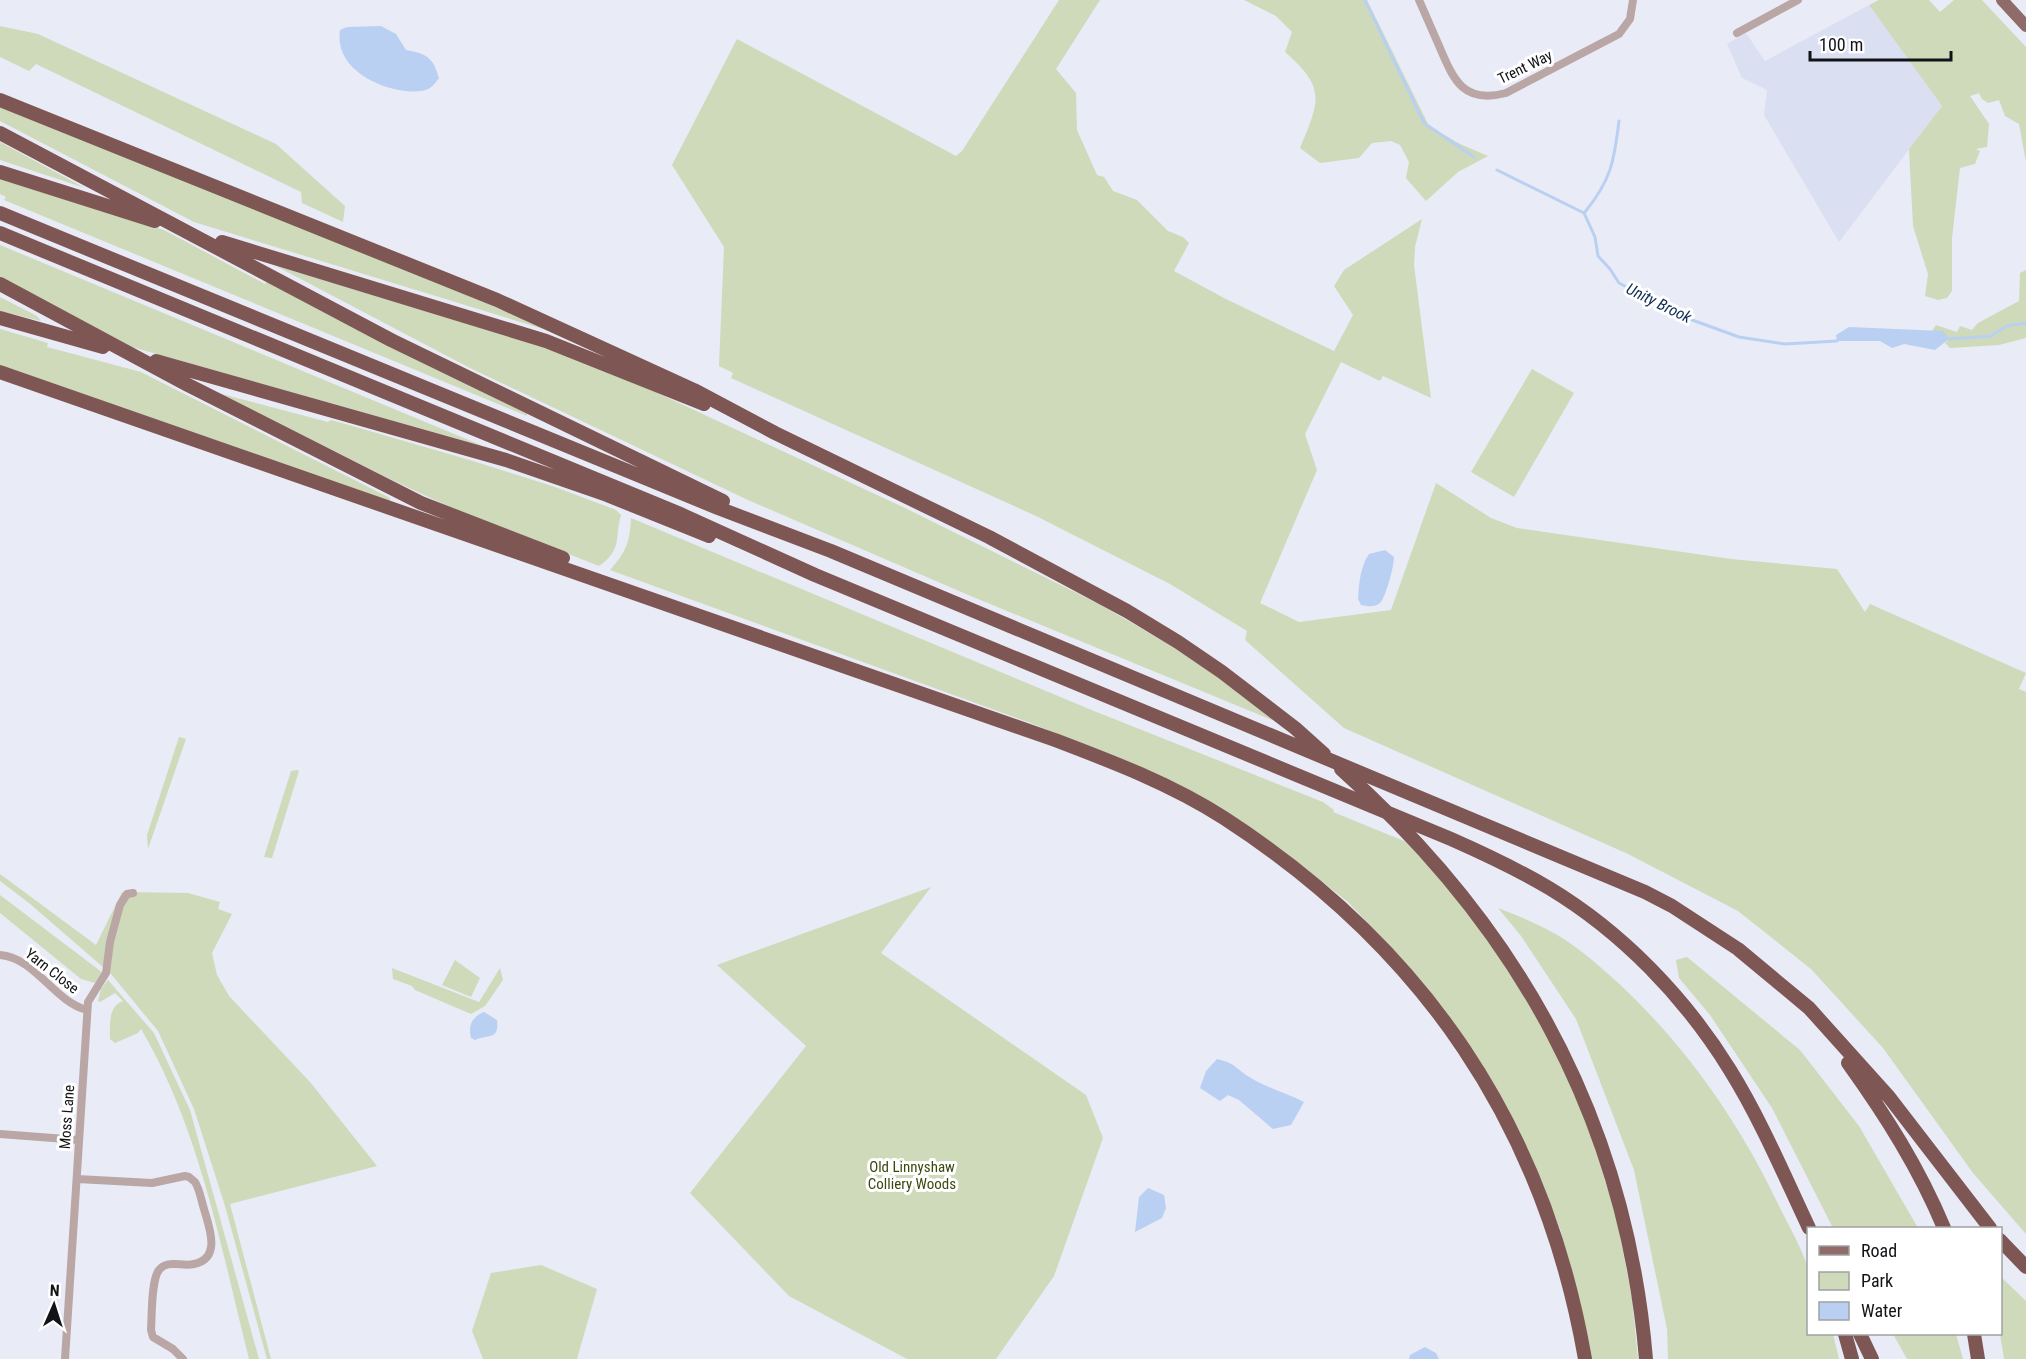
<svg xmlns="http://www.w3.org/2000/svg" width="2026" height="1359" viewBox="0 0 2026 1359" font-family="'Roboto Condensed',sans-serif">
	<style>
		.built { fill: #dbdff2 }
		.green { fill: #cedaba }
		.water { fill: #b9d0f2 }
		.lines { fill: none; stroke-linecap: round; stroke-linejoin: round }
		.stream { stroke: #b9d0f2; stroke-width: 3 }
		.minor { stroke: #baa6a5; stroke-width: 8 }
		.primary { stroke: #8f6b6a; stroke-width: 12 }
		.motorway { stroke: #7e5755; stroke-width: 14 }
		.labels { text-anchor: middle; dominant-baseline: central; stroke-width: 6; stroke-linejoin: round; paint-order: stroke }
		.street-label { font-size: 15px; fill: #121317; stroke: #fff }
		.park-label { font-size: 15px; fill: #39490e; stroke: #fff }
		.water-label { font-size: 16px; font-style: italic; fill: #0e2c55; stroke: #fff }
	</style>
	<rect width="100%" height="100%" fill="#e9ebf7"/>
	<!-- built -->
	<path class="built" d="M 1869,5 L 1942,106 L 1839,242 L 1764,115 L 1767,90 L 1742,78 L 1727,44 L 1746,33 L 1765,61 Z"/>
	<!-- green -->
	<path class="green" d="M 1059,0 L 1100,0 L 1056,69 L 1076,93 L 1077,130 L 1097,175 L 1104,177 L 1113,191 L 1137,200 L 1168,231 L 1183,237 L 1189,243 L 1174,271 L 1224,298 L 1334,351 L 1353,315 L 1334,286 L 1344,270 L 1422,219 L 1415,247 L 1414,265 L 1431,398 L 1383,376 L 1380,381 L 1341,362 L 1305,434 L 1317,470 L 1260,603 L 1299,622 L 1391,610 L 1436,483 L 1491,518 L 1517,528 L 1731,559 L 1837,569 L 1865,612 L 1870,604 L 2026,673 L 2019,689 L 2026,692 L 2026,1234 L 1973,1173 L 1883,1048 L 1811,969 L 1738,911 L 1628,854 L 1344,728 L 1245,640 L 1247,631 L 1170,584 L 1036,516 L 731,378 L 733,373 L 719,366 L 724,247 L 672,165 L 737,39 L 956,156 L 962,151 Z
		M 1244,0 L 1367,0 L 1429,126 L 1460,144 L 1488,156 L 1458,172 L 1426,201 L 1406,178 L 1409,162 L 1400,145 L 1391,141 L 1372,143 L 1359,158 L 1320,163 L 1300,148 C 1320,100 1326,88 1285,52 L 1292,32 L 1276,16 Z
		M 1879,0 L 1929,0 L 1940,12 L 1954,0 L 1982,0 L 2026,47 L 2026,162 L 2019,124 L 2005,116 L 1999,100 L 1988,103 L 1982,99 L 1979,93 L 1970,96 L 1989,124 L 1987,147 L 1976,149 L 1980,151 L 1975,164 L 1960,168 L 1952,238 L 1952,291 L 1947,298 L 1938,300 L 1925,296 L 1928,274 L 1913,226 L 1909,149 L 1942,106 L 1869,5 Z
		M 0,26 L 38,34 L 276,144 L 345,206 L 343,222 L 302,203 L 301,192 L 36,64 L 29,71 L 0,57 Z
		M 0,106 L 442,284 L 553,332 L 194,222 L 0,121 Z
		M 0,142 L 85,188 L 0,160 Z
		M 0,178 L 164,230 L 265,284 L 267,281 L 323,312 L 527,414 L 527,416 L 4,200 L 6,197 L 0,194 Z
		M 0,245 L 483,446 L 132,347 L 0,278 Z
		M 276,266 L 510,336 L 580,360 L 636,383 L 905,508 L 1099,604 L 1163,641 L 1225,681 L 1272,719 L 1272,720 L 966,594 L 748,500 L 470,368 Z
		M 2026,270 L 2026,338 L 1999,345 L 1950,348 L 1945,343 L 1949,339 L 1932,331 L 1936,325 L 1957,332 L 1960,326 L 1972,330 L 1978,323 L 2019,301 L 2020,273 Z
		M 0,297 L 37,316 L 41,321 L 0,311 Z
		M 0,329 L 48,343 L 47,347 L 141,372 L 390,498 L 390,501 L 0,365 Z
		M 1532,369 L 1574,393 L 1514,497 L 1471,472 Z
		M 218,393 L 328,422 L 331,420 L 349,425 L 473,461 L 555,487 L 616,510 L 621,515 C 614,539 623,549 599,566 L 452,508 L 392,480 Z
		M 631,518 L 1094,711 L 1323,802 L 1334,810 L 1333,812 L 1404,841 L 1420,856 L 1473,915 L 1514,974 L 1549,1038 L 1590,1130 L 1617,1220 L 1632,1299 L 1638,1359 L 1590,1359 L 1581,1310 L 1561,1231 L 1528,1150 L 1482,1064 L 1415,973 L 1348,902 L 1281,849 L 1193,793 L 1129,763 L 1033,724 L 610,570 C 626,552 630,542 631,518 Z
		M 179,737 L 186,739 L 148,849 L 147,835 Z
		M 297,770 L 299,771 L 272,858 L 264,857 L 291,771 Z
		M 0,874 L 96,945 L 122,892 L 188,893 L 220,902 L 218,909 L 232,914 L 212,953 L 217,975 L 229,996 L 310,1082 L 377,1166 L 230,1204 L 271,1359 L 267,1359 L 225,1206 L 194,1109 L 158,1031 L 111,974 L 29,903 L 0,881 Z
		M 931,887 L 881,953 L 1086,1095 L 1103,1138 L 1054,1276 L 996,1359 L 907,1359 L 789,1296 L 690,1193 L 806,1046 L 717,965 Z
		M 0,895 L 103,973 L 95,983 L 81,979 L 0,913 Z
		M 1498,908 C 1527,919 1557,932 1582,952 C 1667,1019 1734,1110 1780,1208 C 1787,1222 1806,1256 1808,1270 C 1812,1290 1808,1313 1808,1334 L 1833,1334 L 1839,1359 L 1668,1359 L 1667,1329 L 1634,1170 L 1576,1019 L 1521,936 Z
		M 1687,957 L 1800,1050 L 1859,1126 L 1918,1228 L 1833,1228 L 1772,1108 L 1710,1015 L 1679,978 L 1676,960 Z
		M 455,960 L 480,978 L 471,997 L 442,985 Z
		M 392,968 L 479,1002 L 500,968 L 503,980 L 485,1006 L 471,1014 L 415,990 L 412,986 L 393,979 Z
		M 108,980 L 154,1033 L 190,1110 L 259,1359 L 249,1359 C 221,1248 200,1129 141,1029 L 138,1033 L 115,1043 L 110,1039 C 110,1025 108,1006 123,1001 L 115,993 L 100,1002 L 98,1001 L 101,989 Z
		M 541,1265 L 597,1289 L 577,1359 L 483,1359 L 472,1331 L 491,1273 Z
		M 2001,1277 L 2026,1301 L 2026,1359 L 2004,1359 L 2000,1334 Z
		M 1893,1334 L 1956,1334 L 1963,1359 L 1907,1359 Z"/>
	<!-- water -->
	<path class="water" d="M 381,26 L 396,34 L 406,50 C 427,54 433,57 439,78 C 437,81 433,86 430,88 C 424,92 413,92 406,91 C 376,88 334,67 340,30 L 347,27 Z
		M 1849,327 L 1943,331 L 1949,339 L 1935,350 L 1904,344 L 1892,348 L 1880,341 L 1837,341 L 1836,335 Z
		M 1385,550 L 1394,557 C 1394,566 1386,597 1380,603 C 1374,608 1368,606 1361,605 L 1358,599 C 1359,584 1360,567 1369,554 Z
		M 484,1012 L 497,1020 C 500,1041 486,1034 475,1040 L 471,1038 C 468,1025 472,1017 484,1012 Z
		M 1217,1059 C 1238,1064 1235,1069 1251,1078 C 1267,1088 1287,1093 1304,1102 L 1291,1125 L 1273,1129 L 1239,1100 L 1228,1095 L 1220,1101 L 1200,1088 L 1206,1071 Z
		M 1148,1188 L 1164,1195 L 1166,1208 L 1162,1218 L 1135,1232 L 1139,1197 Z
		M 1425,1347 L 1436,1353 L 1439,1359 L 1409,1359 L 1410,1355 Z"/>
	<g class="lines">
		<!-- stream -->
		<path class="stream" d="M 1365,0 L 1424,123 L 1474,157
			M 1497,170 L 1584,213 L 1595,237 L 1598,256 L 1610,269 L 1619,283 L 1684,317 L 1739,337 L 1785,344 L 1837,341
			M 1585,212 C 1611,180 1614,162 1619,121
			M 1949,339 L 1991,336 L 2007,326 L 2026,323"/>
		<!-- minor -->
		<path class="minor" d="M 1419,0 C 1426,16 1433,32 1440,48 C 1454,81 1464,104 1506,93 L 1619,34 L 1630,19 L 1633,0
			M 1737,33 L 1798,0
			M 0,955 C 36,958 53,1001 87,1010
			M 0,1134 L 79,1140
			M 77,1179 L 152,1183 L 185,1176 L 189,1177 L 195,1182 C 200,1190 201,1200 204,1209 C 209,1227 222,1258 194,1264 C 182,1267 167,1259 159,1270 C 151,1280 152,1316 151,1330 L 153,1337 L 173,1349 L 183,1359
			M 65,1359 L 88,1002 L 106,973 L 110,942 L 120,905 L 127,894 L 133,893"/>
		<!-- primary -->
		<path class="primary" d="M 2002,0 L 2026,26"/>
		<!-- motorway -->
		<path class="motorway" d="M 0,100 L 497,300 L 694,390 L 775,433 L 989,537 L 1127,611 L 1178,642 L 1222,672 L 1295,728 L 1324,754
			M 0,133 L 391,340 L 723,501
			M 0,172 L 155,221
			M 0,213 L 718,508 L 831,551 L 1645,892 L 1672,906 L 1738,949 L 1809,1008 L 1889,1097 L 1990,1228
			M 0,233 L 678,513 L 815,575 L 1451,839 C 1485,854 1517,869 1549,888 C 1622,932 1685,997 1730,1070 C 1761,1120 1784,1175 1809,1228
			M 222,242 L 546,341 L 704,404
			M 0,284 L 188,385 L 421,503 L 563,558
			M 0,318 L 103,347
			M 156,361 L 506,460 L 607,495 L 709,536
			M 0,372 L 1055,740 C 1113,762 1171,784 1224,818 C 1423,947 1544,1124 1585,1359
			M 1341,769 C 1519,927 1626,1120 1646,1359
			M 1848,1063 C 1886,1116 1919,1168 1944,1228
			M 2000,1240 L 2026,1267
			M 1845,1334 L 1852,1359
			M 1860,1334 L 1872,1359
			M 1974,1334 L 1978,1359"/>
	</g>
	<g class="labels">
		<!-- street labels -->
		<g class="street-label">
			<text transform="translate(1525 67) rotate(-26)">Trent Way</text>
			<text transform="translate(52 971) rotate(38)">Yarn Close</text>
			<text transform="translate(67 1117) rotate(-86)">Moss Lane</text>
		</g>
		<!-- park labels -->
		<g class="park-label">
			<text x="912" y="1167">Old Linnyshaw<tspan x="912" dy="17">Colliery Woods</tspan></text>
		</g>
		<!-- water labels -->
		<g class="water-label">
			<text transform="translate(1659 303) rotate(26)">Unity Brook</text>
		</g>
	</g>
	<!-- legend -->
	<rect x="1807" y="1227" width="195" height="108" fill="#ffffff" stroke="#a0a1a2" stroke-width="1.5"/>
	<rect x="1819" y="1246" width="30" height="9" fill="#8f6b6a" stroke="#a0a1a2" stroke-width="1.5"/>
	<text x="1861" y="1257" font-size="18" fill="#121317">Road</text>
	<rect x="1819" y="1272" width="30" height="18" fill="#cedaba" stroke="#a0a1a2" stroke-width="1.5"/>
	<text x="1861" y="1287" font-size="18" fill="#121317">Park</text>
	<rect x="1819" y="1302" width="30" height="18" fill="#b9d0f2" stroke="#a0a1a2" stroke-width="1.5"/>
	<text x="1861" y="1317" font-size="18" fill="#121317">Water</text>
	<!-- north arrow -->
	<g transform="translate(54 1305) rotate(3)" stroke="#ffffff" stroke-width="4.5" paint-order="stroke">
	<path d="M0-4.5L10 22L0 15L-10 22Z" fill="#121317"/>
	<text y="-9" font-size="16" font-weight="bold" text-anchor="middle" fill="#121317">N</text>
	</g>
	<!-- scale -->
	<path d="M1810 51v9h141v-9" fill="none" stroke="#121317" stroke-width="3"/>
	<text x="1819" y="51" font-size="18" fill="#121317" stroke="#ffffff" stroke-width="4.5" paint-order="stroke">100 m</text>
</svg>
